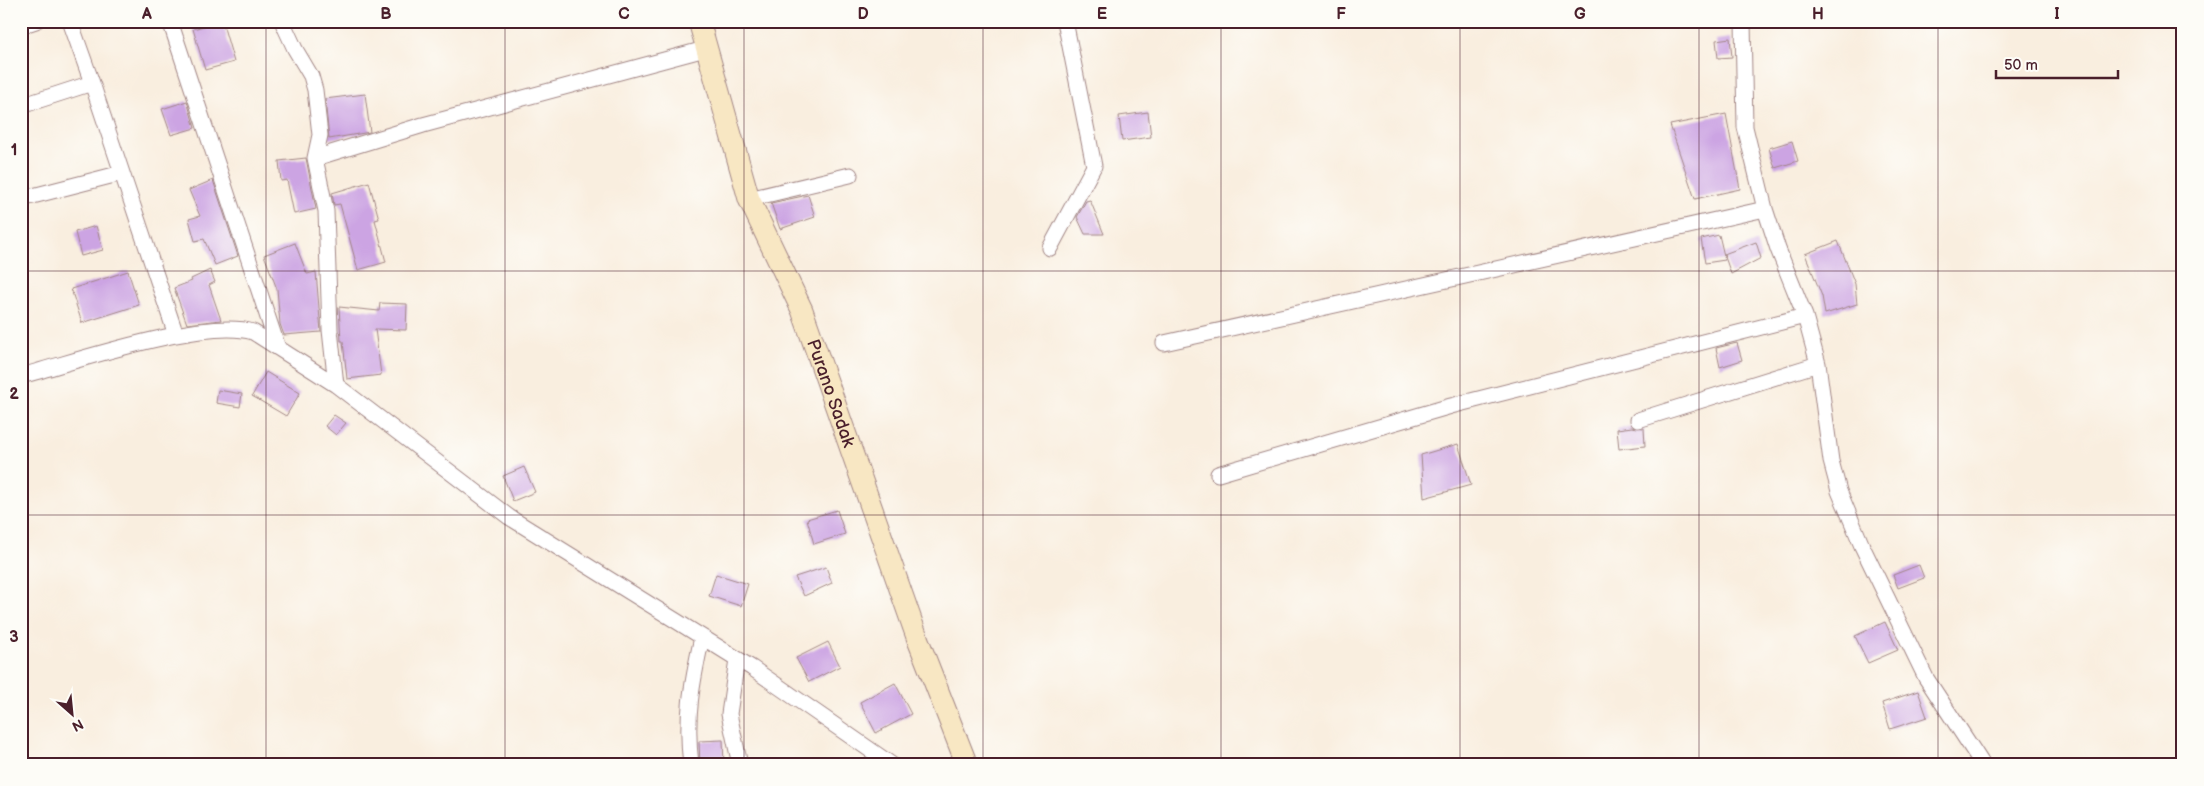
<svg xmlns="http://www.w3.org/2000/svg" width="2204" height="786" viewBox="0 0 2204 786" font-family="'Balsamiq Sans',sans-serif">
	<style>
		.building { fill: #cca4e3 }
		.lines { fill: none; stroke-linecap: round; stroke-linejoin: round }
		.street-casing { stroke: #a28685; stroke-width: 17 }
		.secondary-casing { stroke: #a28685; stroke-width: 23 }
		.street { stroke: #fff; stroke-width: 15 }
		.secondary { stroke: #f8e7c3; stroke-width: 21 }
		.grid { fill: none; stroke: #4a1f2b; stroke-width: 1; stroke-opacity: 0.55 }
		.labels { text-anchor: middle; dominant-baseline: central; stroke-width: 4; stroke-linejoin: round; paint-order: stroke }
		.street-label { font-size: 18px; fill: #4a1f2b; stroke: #fdfcf7 }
		.neatline { fill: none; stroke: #4a1f2b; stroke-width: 2 }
		.grid-label { font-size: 16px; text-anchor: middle; font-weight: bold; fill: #4a1f2b }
	</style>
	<rect width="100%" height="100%" fill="#fdfcf7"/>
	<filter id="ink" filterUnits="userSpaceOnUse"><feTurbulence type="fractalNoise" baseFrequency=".02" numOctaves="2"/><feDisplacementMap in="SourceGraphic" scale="10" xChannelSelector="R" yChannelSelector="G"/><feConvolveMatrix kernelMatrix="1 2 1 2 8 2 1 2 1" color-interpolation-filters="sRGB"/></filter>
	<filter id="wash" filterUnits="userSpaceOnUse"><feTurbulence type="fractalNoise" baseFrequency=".0096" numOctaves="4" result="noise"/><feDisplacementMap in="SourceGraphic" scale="20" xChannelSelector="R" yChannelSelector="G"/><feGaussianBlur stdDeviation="1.12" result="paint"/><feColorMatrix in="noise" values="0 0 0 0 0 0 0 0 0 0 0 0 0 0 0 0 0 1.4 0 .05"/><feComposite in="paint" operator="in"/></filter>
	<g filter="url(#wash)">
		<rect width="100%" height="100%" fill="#f9eedf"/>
		<g id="blocks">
			<!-- building -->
			<path class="building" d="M 222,21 L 234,62 L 205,70 L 193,29 Z
				M 1730,38 L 1732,57 L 1718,58 L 1716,40 Z
				M 365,94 L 370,132 L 329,139 L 325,99 Z
				M 187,101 L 195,128 L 171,135 L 162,109 Z
				M 1148,112 L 1151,137 L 1122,141 L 1119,116 Z
				M 1726,114 L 1740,189 L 1695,199 L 1670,125 Z
				M 1792,141 L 1798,161 L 1775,168 L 1769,148 Z
				M 306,158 L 316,209 L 294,214 L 287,180 L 281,181 L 279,161 Z
				M 213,180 L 238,256 L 215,265 L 204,239 L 195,241 L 189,219 L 200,216 L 189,190 Z
				M 369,182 L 379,219 L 375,220 L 386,262 L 358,270 L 340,204 L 334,205 L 332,193 Z
				M 808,195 L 815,217 L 780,229 L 771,203 Z
				M 1090,200 L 1104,234 L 1085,234 L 1077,217 L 1086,201 Z
				M 96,226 L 103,250 L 81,256 L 75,232 Z
				M 1719,235 L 1725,260 L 1705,263 L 1701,239 Z
				M 1838,241 L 1855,284 L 1857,304 L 1825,314 L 1822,296 L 1805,254 Z
				M 1756,242 L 1761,258 L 1731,274 L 1724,254 Z
				M 295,243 L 307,274 L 316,272 L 321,332 L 284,335 L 280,324 L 277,289 L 264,255 Z
				M 210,270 L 215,282 L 209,285 L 221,320 L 187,324 L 174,288 L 192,281 L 191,279 Z
				M 128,271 L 139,305 L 82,323 L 71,289 Z
				M 380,303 L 407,304 L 406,330 L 375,329 L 381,375 L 347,379 L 343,341 L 341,341 L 339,307 L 379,311 Z
				M 1737,343 L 1742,360 L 1720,367 L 1716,348 Z
				M 266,372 L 300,393 L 286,416 L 252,396 Z
				M 218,390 L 242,394 L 240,407 L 216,403 Z
				M 334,415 L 346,423 L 336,435 L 325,426 Z
				M 1632,427 L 1644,428 L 1645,446 L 1619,449 L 1617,429 Z
				M 1458,444 L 1471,485 L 1424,498 L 1421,455 Z
				M 524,467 L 535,492 L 513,501 L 503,476 Z
				M 837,510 L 845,534 L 814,544 L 807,519 Z
				M 1919,565 L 1924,578 L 1898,588 L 1893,575 Z
				M 826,567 L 832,583 L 804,596 L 795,577 Z
				M 716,574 L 748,584 L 741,606 L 709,596 Z
				M 1885,622 L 1898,650 L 1868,663 L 1855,636 Z
				M 828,642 L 840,666 L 809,682 L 796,658 Z
				M 895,683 L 911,714 L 876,733 L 860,702 Z
				M 1918,691 L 1927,717 L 1890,729 L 1882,703 Z
				M 723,740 L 724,765 L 700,765 L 699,741 Z"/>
		</g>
	</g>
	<g filter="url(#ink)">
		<use href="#blocks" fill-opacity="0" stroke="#a28685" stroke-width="1"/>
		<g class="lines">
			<defs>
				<path id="street" d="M 70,21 L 92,83 L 176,335
					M 170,21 L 278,348
					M 282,21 L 295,49 L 311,76 L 315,90 L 320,135 L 315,158 L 326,211 L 330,330 L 336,385
					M 1743,21 L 1745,127 L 1765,209 L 1778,249 L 1805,316 L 1818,364 L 1831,461 L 1839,491 L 1862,546 L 1926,678 L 1983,765
					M 21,26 L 36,21
					M 21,106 L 92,83
					M 315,158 L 423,125 L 705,49
					M 21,199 L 122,173
					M 749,199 L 850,175
					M 1050,248 L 1094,166 L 1065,21
					M 1164,343 L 1765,209
					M 21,376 C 74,362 205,317 253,332 L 336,385 L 509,517 L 752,668 L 892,765
					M 1638,420 L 1818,364
					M 1218,474 L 1451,406 L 1805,316
					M 737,659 L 729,714 L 740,765
					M 691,765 C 685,717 692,683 702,637"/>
				<g id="secondary">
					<path id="s1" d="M 699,21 L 749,199 L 802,310 L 918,640 L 967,765"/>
				</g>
			</defs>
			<!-- street casing -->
			<use href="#street" class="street-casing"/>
			<!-- secondary casing -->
			<use href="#secondary" class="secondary-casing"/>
			<!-- street -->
			<use href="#street" class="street"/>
			<!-- secondary -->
			<use href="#secondary" class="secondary"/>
		</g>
	</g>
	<!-- grid -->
	<path class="grid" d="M 266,21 L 266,765M 505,21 L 505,765M 744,21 L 744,765M 983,21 L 983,765M 1221,21 L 1221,765M 1460,21 L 1460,765M 1699,21 L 1699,765M 1938,21 L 1938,765M 21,271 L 2183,271M 21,515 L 2183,515"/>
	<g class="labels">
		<!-- street labels -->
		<g class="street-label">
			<text stroke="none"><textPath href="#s1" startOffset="396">Purano Sadak</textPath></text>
		</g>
	</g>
	<!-- margin -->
	<rect width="2204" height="786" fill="none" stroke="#fdfcf7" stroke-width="55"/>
	<!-- north arrow -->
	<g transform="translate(72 714) rotate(153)" stroke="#fdfcf7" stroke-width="4" paint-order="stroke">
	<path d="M0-4L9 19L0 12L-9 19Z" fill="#4a1f2b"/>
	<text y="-8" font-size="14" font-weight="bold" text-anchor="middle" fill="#4a1f2b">N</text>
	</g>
	<!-- scale -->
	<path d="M1996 70v8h122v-8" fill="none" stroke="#4a1f2b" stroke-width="2.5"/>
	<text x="2004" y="70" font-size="15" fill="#4a1f2b" stroke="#fdfcf7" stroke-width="4" paint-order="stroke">50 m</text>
	<rect x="28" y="28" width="2148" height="730" class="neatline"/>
	<g class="grid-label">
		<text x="147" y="19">A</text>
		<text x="386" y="19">B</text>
		<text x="624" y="19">C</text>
		<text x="863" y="19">D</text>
		<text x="1102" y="19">E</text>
		<text x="1341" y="19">F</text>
		<text x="1580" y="19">G</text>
		<text x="1818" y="19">H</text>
		<text x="2057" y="19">I</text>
		<text x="14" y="155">1</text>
		<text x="14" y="399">2</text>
		<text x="14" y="642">3</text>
	</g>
</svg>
